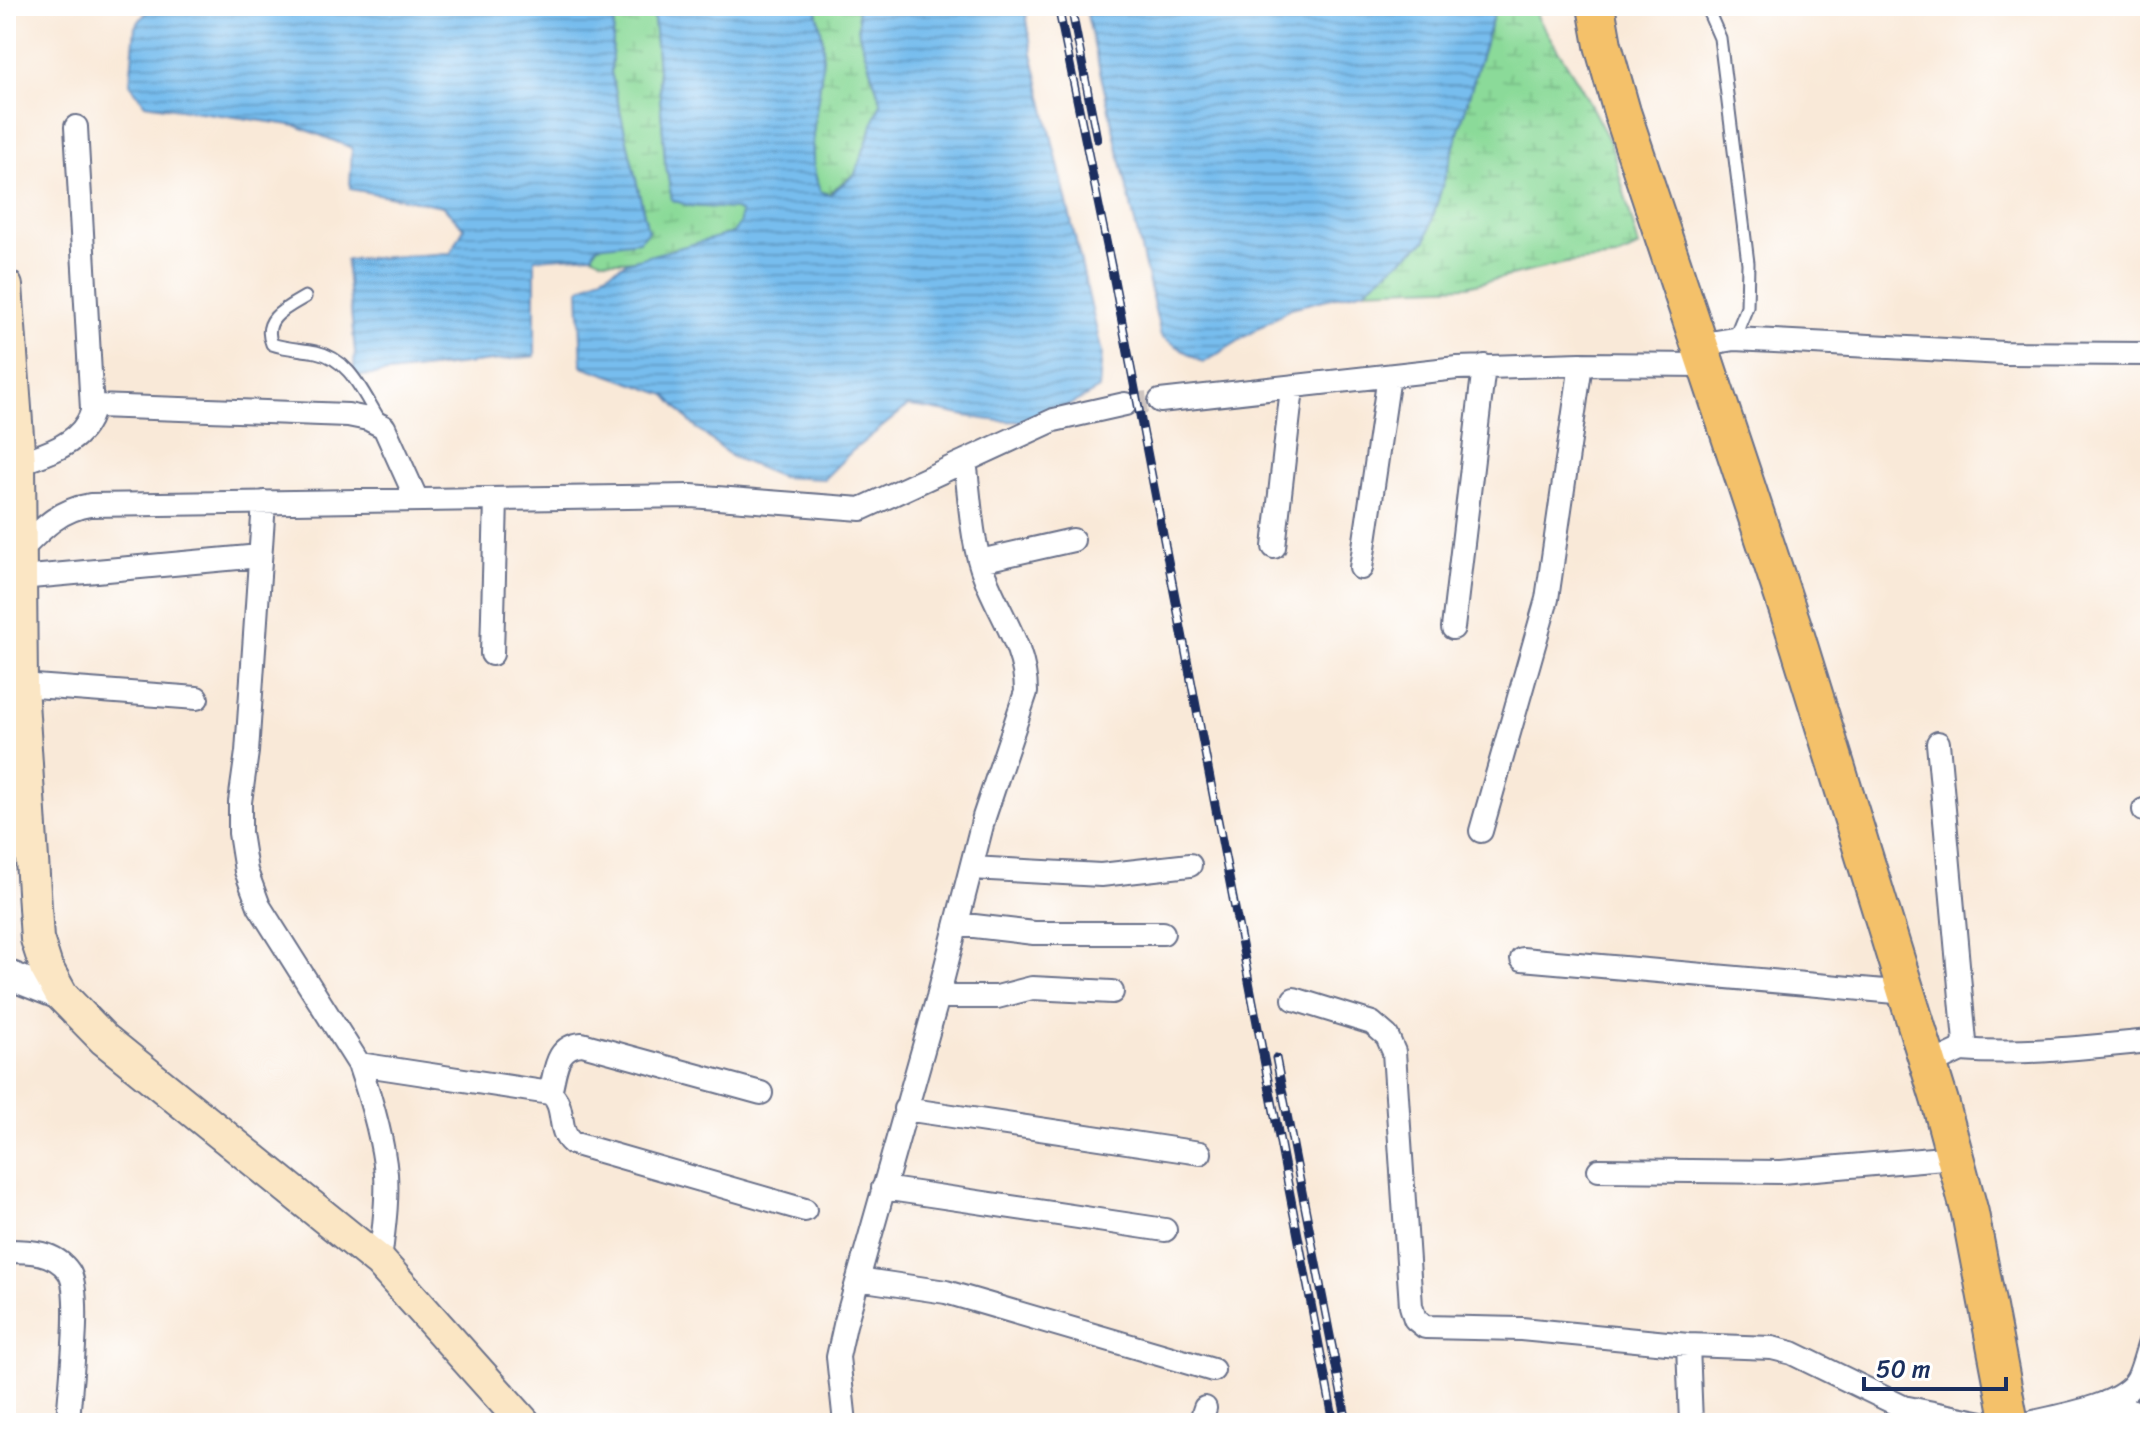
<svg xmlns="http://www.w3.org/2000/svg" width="2156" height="1429" viewBox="0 0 2156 1429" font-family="Sriracha,sans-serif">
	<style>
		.wetland { fill: url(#wetland-marsh); stroke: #53847c; stroke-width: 2 }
		.water { fill: url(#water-rules); stroke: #4976a6; stroke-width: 2 }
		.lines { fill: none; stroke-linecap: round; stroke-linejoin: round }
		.minor-tunnel { stroke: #cdc4c0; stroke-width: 22; stroke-dasharray: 22 11; stroke-linecap: butt }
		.service-casing { stroke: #697089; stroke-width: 15 }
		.minor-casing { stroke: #697089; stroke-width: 26 }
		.tertiary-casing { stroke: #697089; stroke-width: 32 }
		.secondary-casing { stroke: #697089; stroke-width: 36 }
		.primary-casing { stroke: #697089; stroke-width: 40 }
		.service { stroke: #fff; stroke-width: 11 }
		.minor { stroke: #fff; stroke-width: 22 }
		.tertiary { stroke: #fff; stroke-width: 28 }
		.secondary { stroke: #fbe6c4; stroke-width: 32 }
		.primary { stroke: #f4c16b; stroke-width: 36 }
		.rail-casing { stroke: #1b2f5e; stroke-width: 9 }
		.rail { stroke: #fff; stroke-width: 6; stroke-dasharray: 18; stroke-linecap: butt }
	</style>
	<defs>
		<pattern id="wetland-marsh" width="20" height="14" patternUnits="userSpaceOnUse" patternTransform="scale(2)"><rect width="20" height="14" fill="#8bda99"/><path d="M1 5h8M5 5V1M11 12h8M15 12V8" fill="none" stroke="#77bb86"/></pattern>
		<pattern id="water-rules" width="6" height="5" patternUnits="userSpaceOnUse" patternTransform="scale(2)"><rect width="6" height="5" fill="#77bdee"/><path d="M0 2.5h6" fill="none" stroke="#619ac4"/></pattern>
	</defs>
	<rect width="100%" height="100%" fill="#fff"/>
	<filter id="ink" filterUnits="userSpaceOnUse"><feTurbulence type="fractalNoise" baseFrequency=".0125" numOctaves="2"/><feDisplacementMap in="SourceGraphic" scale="16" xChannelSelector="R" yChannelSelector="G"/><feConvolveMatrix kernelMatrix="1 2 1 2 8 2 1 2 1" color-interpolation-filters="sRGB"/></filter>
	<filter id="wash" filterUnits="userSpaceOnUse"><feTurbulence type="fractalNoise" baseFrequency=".006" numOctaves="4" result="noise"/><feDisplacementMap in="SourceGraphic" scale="32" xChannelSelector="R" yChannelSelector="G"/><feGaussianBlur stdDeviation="1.8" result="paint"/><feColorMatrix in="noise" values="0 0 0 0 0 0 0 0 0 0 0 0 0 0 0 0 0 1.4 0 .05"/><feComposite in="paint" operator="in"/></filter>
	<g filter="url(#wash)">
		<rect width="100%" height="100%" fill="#f9e9d8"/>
		<!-- wetland -->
		<path class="wetland" d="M 615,6 L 653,6 L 665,161 L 690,206 L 735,209 L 740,212 C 742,220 739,227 733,233 C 702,243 618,274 592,255 L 597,246 L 648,231 L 611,72 Z
			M 816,6 L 857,6 L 859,34 L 881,102 L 855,174 L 831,191 L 830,195 L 820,191 C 800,138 825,95 823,43 C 822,31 818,18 816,6 Z
			M 1496,6 L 1535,6 L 1538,18 L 1581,87 L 1611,144 L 1639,247 L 1616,258 L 1566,263 L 1467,286 L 1364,290 L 1426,240 Z"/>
		<!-- water -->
		<path class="water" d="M 151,6 L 615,6 L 611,72 L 648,231 L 639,241 L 597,246 L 592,255 L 535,259 L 535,356 L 353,377 L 355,352 L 346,260 L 451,253 L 464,228 L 443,206 L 350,189 L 352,148 L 297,126 L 145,104 L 130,84 L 135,27 Z
			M 653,6 L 816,6 C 818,18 822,31 823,43 C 825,94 801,141 820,191 L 829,195 L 855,174 L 881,102 L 859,34 L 857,6 L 1025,6 L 1032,53 L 1102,353 L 1099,389 C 1076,402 1046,419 1019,421 C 982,423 944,409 908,406 L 851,452 L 824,479 L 781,477 L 732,457 L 694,426 L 666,395 L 582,366 L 579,289 L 627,262 L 733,233 L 740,222 L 740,212 L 735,209 L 690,206 L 672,200 L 665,161 Z
			M 1085,6 L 1496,6 L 1426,240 L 1364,290 L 1291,308 L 1203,363 L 1161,336 Z"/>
	</g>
	<g filter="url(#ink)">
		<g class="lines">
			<!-- minor-tunnel -->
			<path class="minor-tunnel" d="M 1125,404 L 1160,401"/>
			<defs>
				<path id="service" d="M 1706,6 L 1720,38 L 1748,263 L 1747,307 L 1734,339
					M 305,297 C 286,308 261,319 272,344 C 286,349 301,349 316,352 C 350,359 362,392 379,419"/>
				<path id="minor" d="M 76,127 L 92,409
					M 1703,354 L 1716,342 L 1734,339 L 2004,353 L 2150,354
					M 1160,401 L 1457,368 L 1581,364 L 1707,365
					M 19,463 C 43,455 74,446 87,423 C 92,416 90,412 96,406 L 348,415 L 368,419 L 384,427 L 417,500
					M 264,502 L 247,752 L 240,802 L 240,833 L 246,871 L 259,906 L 359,1064 C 371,1099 383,1138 386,1174 C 388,1203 383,1233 380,1262
					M 1274,547 L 1292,388
					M 18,553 C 41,530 58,510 90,505 L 691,496 L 861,509 L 1054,420 L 1125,404
					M 980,561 L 1073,540
					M 1361,568 L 1389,376
					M 20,578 L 260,556
					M 1453,628 L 1484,366
					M 492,654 L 496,499
					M 21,685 L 197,698
					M 2144,810 L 2150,812
					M 1481,831 L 1547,599 L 1581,364
					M 972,868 L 1101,875 L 1190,865
					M 957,924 L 1034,933 L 1163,933
					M 1522,959 L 1907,993
					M 938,997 L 997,997 L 1032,988 L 1112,992
					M 1294,999 L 1372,1023 L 1387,1036 L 1394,1052 L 1411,1306 L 1415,1319 L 1425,1327 L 1521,1329 L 1688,1345 L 1772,1348 L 1792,1353 L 1903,1407 L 1983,1423
					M 1961,1050 C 2025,1055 2087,1047 2150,1041
					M 359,1064 L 550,1093 C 567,1106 556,1130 572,1143 L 805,1210
					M 1929,1065 L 1961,1050 L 1965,1042 L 1938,743
					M 550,1093 C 556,1071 555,1046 582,1044 L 761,1093
					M 905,1109 L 1200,1153
					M 1599,1170 L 1781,1172 L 1955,1157
					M 883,1188 L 1165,1230
					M 6,1251 C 29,1251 55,1251 69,1272 C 83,1293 69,1394 68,1423
					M 858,1279 L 946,1292 L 1213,1370
					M 1688,1345 L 1691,1423
					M 2107,1402 L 2150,1417
					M 845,1423 L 838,1357 L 845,1325 L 938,997 L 984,817 L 1026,692 C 1026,648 1000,616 985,577 C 971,544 970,496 965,461
					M 1200,1423 L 1205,1408
					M 2030,1423 C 2060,1415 2123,1407 2138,1378 C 2143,1367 2146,1354 2150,1342"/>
				<path id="tertiary" d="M 6,974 L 62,996"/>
				<path id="secondary" d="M 6,286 L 19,463 L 21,685 L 37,939 L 46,967 L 62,996 L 104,1039 L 380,1262 L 524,1423"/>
				<path id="primary" d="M 1596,6 L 1603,45 L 1622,112 L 1793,626 L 1941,1105 L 1970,1213 L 2010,1423"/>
			</defs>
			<!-- service casing -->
			<use href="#service" class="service-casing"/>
			<!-- minor casing -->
			<use href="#minor" class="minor-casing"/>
			<!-- tertiary casing -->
			<use href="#tertiary" class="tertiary-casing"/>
			<!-- secondary casing -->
			<use href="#secondary" class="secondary-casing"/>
			<!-- primary casing -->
			<use href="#primary" class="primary-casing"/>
			<!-- service -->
			<use href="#service" class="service"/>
			<!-- minor -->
			<use href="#minor" class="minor"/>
			<!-- tertiary -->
			<use href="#tertiary" class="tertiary"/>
			<!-- secondary -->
			<use href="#secondary" class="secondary"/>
			<!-- primary -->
			<use href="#primary" class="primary"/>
			<defs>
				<path id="rail" d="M 1058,6 L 1114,280 L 1334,1423
					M 1071,6 L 1097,139
					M 1276,1058 L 1347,1423"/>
			</defs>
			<!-- rail casing -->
			<use href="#rail" class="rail-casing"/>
			<!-- rail -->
			<use href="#rail" class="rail"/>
		</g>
	</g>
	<!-- margin -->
	<rect width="2156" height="1429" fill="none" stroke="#fff" stroke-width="32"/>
	<!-- scale -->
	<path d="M1864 1377v12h142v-12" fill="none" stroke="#1b2f5e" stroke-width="4"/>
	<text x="1876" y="1377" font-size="24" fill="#1b2f5e" stroke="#ffffff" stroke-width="6" paint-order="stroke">50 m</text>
</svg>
